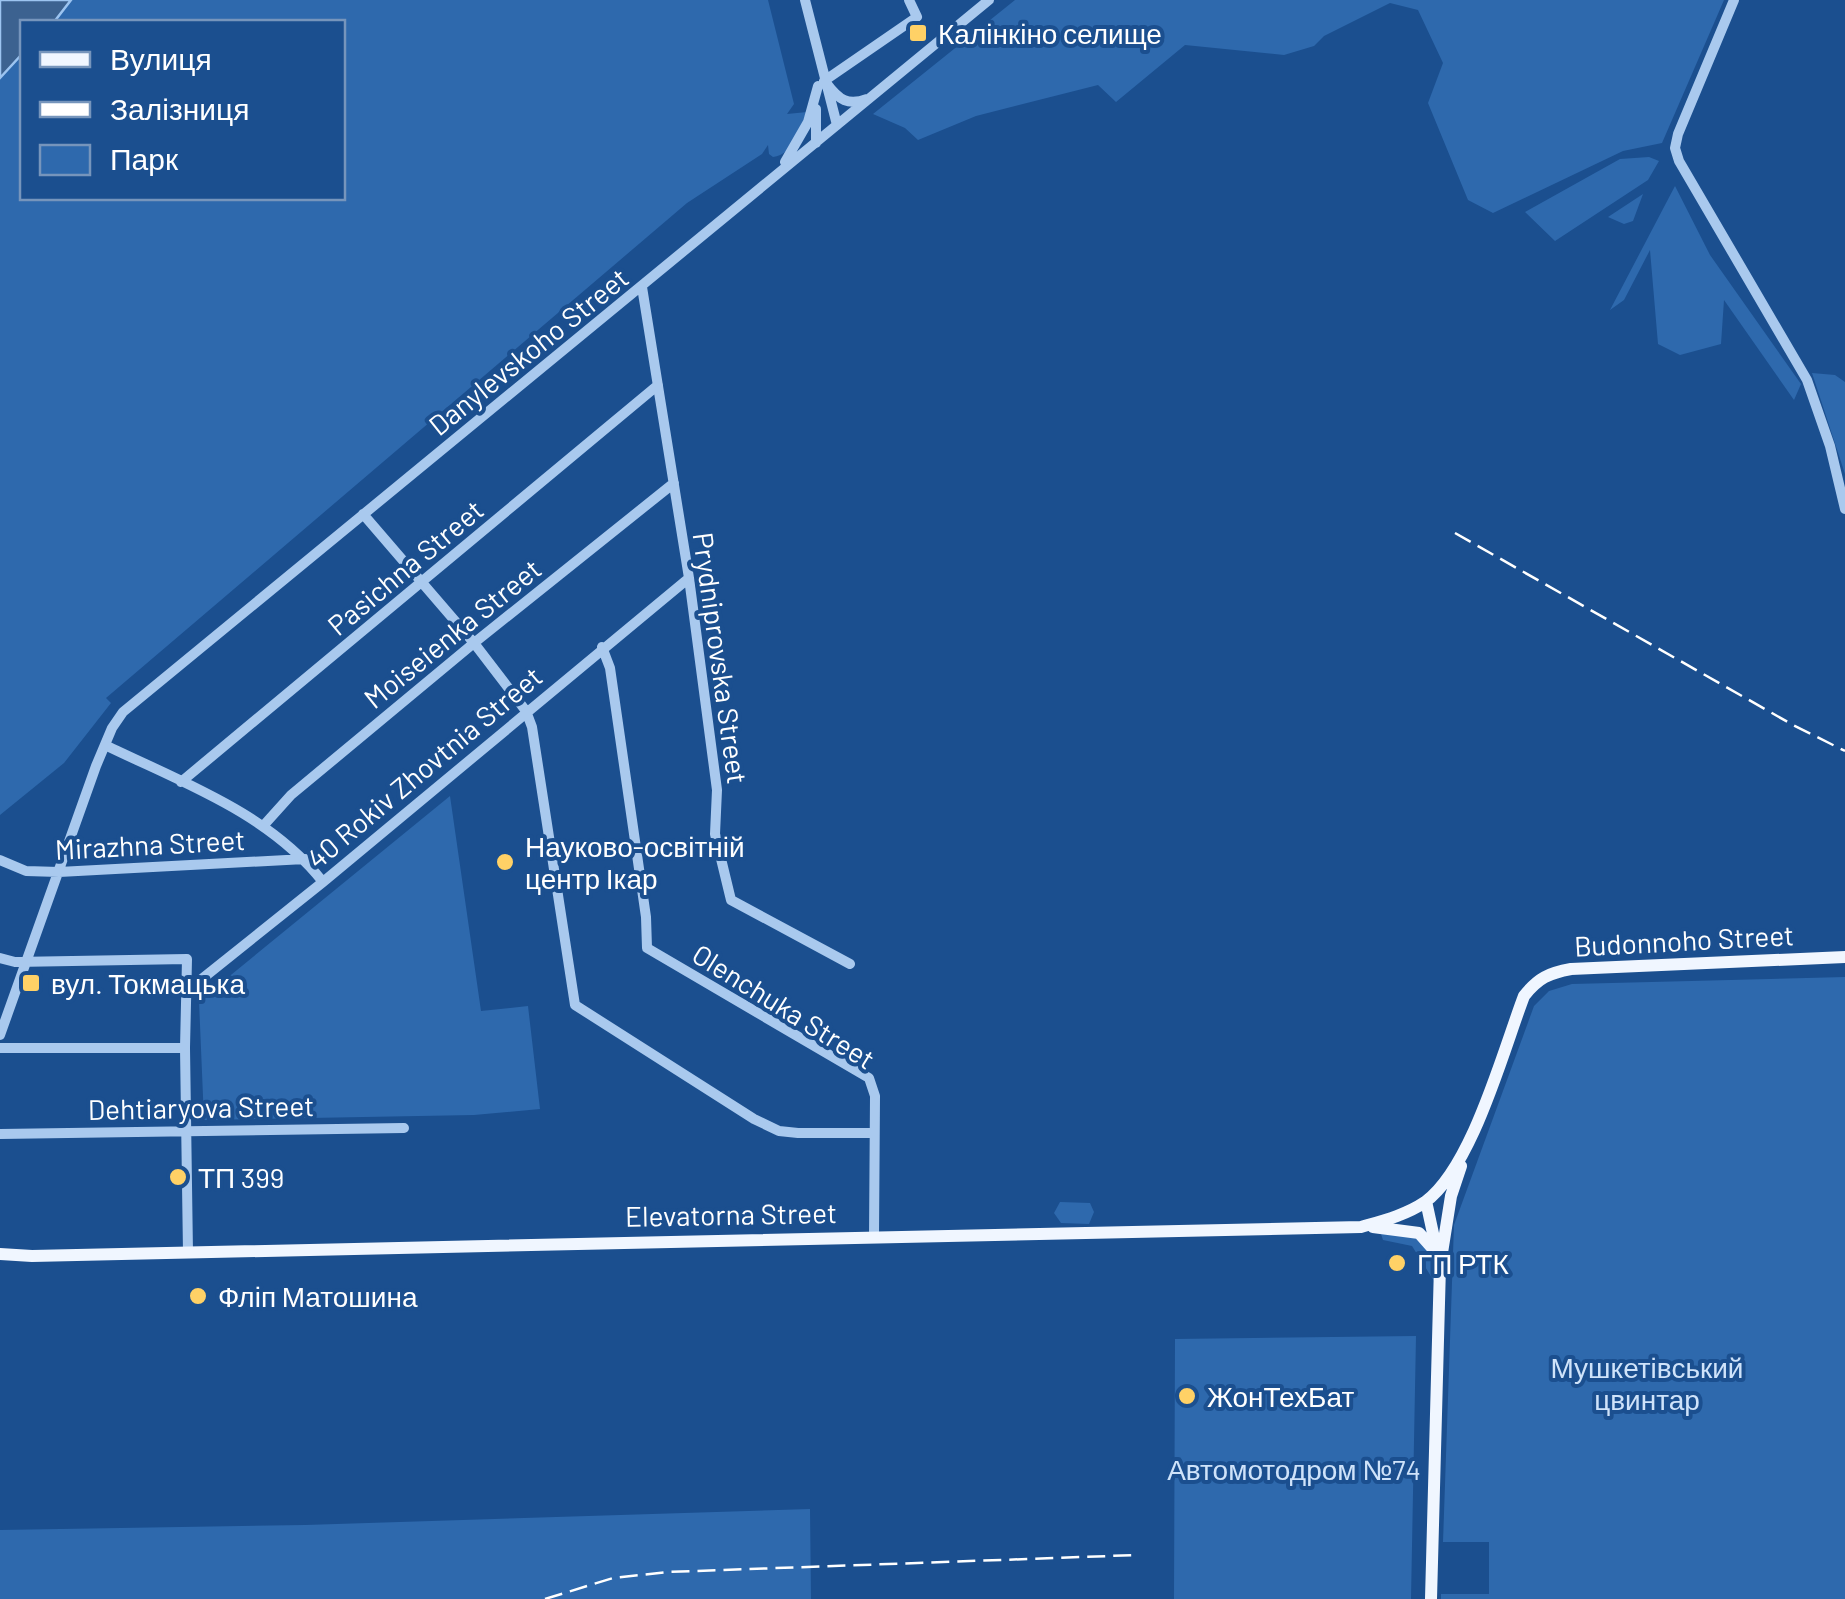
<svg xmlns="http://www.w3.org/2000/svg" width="1845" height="1599" viewBox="0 0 1845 1599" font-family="Barlow,sans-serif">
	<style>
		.green { fill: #2e69ad; fill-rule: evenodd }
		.water { fill: #3c6290; stroke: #9cc4f0; stroke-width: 2.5 }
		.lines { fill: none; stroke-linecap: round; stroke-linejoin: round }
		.minor { stroke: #a9c9ee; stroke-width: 10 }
		.major { stroke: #f0f6ff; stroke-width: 12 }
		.rail { stroke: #fff; stroke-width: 2.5; stroke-dasharray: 18 8; stroke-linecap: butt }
		.poi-dot { fill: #ffd166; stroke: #1b4f8f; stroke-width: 4 }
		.labels { text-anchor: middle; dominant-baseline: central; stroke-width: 8; stroke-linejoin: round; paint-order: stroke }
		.poi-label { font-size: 28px; fill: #fff; stroke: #1b4f8f; text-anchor: start }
		.street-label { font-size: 28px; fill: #fff; stroke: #1b4f8f }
		.park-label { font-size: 28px; fill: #cfe3fa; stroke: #1b4f8f }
	</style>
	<rect width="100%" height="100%" fill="#1b4f8f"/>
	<!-- green -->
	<path class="green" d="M 0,0 L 768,0 L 794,104 L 787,114 L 807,112 C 800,129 794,154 773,157 L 769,154 L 768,145 L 762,154 L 687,203 L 106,698 L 111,703 L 64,763 L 0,815 ZM 22,22 L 342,22 L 342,198 L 22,198 Z
		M 1015,0 L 1724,0 L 1662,143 L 1623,151 L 1493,213 L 1468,200 L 1428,103 L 1443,63 L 1418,10 L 1390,3 L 1324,36 L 1314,46 L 1284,55 L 1185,45 L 1116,102 L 1098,85 L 976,116 L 918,140 L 905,128 L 873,114 Z
		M 1649,157 L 1659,161 L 1648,180 L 1555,241 L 1525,212 L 1620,159 Z
		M 1675,186 L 1710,255 L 1801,384 L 1794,400 L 1724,300 L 1721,344 L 1680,355 L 1658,344 L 1650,250 L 1624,300 L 1610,310 Z
		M 1643,194 L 1633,221 L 1624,224 L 1608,217 Z
		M 1812,373 L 1835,375 L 1845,382 L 1845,474 Z
		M 450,796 L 481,1011 L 528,1006 L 540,1109 L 474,1115 L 204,1120 L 199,1001 Z
		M 1845,977 L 1845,1599 L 1441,1599 L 1441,1594 L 1489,1594 L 1489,1542 L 1443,1542 L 1454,1225 L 1534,1006 L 1549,991 L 1572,984 Z
		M 1060,1202 L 1090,1203 L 1094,1212 L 1089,1224 L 1061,1223 L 1054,1213 Z
		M 1381,1234 C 1419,1236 1436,1235 1434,1281 L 1412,1246 L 1383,1240 Z
		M 1416,1336 L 1411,1599 L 1174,1599 L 1175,1339 Z
		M 810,1509 L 811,1599 L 0,1599 L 0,1530 L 305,1525 Z"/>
	<!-- water -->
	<path class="water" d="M 0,0 L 71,0 L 54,22 L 22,22 L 22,54 L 0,78 Z"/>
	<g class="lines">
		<!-- minor -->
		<path class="minor" d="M 805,0 L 837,125
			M 1734,0 L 1678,134 L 1675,148 L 1679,161 L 1807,380 L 1830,446 L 1845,509
			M 824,81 L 917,17 L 909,0
			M 827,84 C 839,100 848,106 867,99
			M 816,143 L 816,109
			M 785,162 L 808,122 L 818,86
			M 642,287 L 689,578 L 717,790 L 715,834 L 731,900 L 850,964
			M 363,514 L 474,643 L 526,711 L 532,727 L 575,1005 L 754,1119 L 779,1131 L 798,1133 L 872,1133
			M 602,647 L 610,668 L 646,917 L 647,948 L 869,1078 L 875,1096 L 874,1236
			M 105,745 C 181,782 269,813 323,882
			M 181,782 L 658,385
			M 264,825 L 291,795 L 474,643 L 674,483
			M 0,860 L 26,871 L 59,872 L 305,859
			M 0,958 L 15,962 L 187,959 L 185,1048 L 188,1253
			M 188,990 L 323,882 L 689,578
			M 0,1035 L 96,766 L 112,728 L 123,712 L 989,0
			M 0,1048 L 185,1048
			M 0,1134 L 404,1128"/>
		<!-- major -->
		<path class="major" d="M 1426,1201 L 1440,1266 L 1431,1599
			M 1373,1227 L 1419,1233 L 1434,1250
			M 0,1254 L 32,1256 L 1361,1227 C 1382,1221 1406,1215 1425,1202 C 1472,1168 1503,1051 1524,996 C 1538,978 1549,973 1571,969 L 1845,957
			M 1441,1259 L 1451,1196 L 1461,1166"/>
		<!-- rail -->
		<path class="rail" d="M 1455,533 L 1793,725 L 1845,751
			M 545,1599 L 613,1578 L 668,1572 L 1137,1555"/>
	</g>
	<!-- markers -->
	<g class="poi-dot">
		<rect x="908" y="23" width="20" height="20" rx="5"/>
		<circle cx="505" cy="862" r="10"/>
		<rect x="21" y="973" width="20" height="20" rx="5"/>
		<circle cx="178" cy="1177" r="10"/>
		<circle cx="1397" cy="1263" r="10"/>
		<circle cx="198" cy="1296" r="10"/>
		<circle cx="1187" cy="1396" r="10"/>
	</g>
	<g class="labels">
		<!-- poi labels -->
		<g class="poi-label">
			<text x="938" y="33">Калінкіно селище</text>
			<text x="525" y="846">Науково-освітній<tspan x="525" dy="32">центр Ікар</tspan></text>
			<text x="51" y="983">вул. Токмацька</text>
			<text x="198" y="1177">ТП 399</text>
			<text x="1417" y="1263">ГП РТК</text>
			<text x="218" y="1296">Фліп Матошина</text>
			<text x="1207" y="1396">ЖонТехБат</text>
		</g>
		<!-- street labels -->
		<g class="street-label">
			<text transform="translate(528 351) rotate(-39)">Danylevskoho Street</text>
			<text transform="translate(405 567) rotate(-40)">Pasichna Street</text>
			<text transform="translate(452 633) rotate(-39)">Moiseienka Street</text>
			<text transform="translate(721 658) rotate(82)">Prydniprovska Street</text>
			<text transform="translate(424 767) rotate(-40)">40 Rokiv Zhovtnia Street</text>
			<text transform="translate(150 844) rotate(-3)">Mirazhna Street</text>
			<text transform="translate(1684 940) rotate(-3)">Budonnoho Street</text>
			<text transform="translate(784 1006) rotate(32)">Olenchuka Street</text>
			<text transform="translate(201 1107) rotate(-1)">Dehtiaryova Street</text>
			<text transform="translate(731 1214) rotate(-1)">Elevatorna Street</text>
		</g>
		<!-- park labels -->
		<g class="park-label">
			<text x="1647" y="1367">Мушкетівський<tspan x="1647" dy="32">цвинтар</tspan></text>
			<text x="1294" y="1469">Автомотодром №74</text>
		</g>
	</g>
	<!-- legend -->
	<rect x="20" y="20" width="325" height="180" fill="#1b4f8f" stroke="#7695bc" stroke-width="2.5"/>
	<rect x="40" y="52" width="50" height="15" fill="#f0f6ff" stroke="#7695bc" stroke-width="2.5"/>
	<text x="110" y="70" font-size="30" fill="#ffffff">Вулиця</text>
	<rect x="40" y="102" width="50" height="15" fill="#ffffff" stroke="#7695bc" stroke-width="2.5"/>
	<text x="110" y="120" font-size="30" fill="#ffffff">Залізниця</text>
	<rect x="40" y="145" width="50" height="30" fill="#2e69ad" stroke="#7695bc" stroke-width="2.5"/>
	<text x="110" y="170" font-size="30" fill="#ffffff">Парк</text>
</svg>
